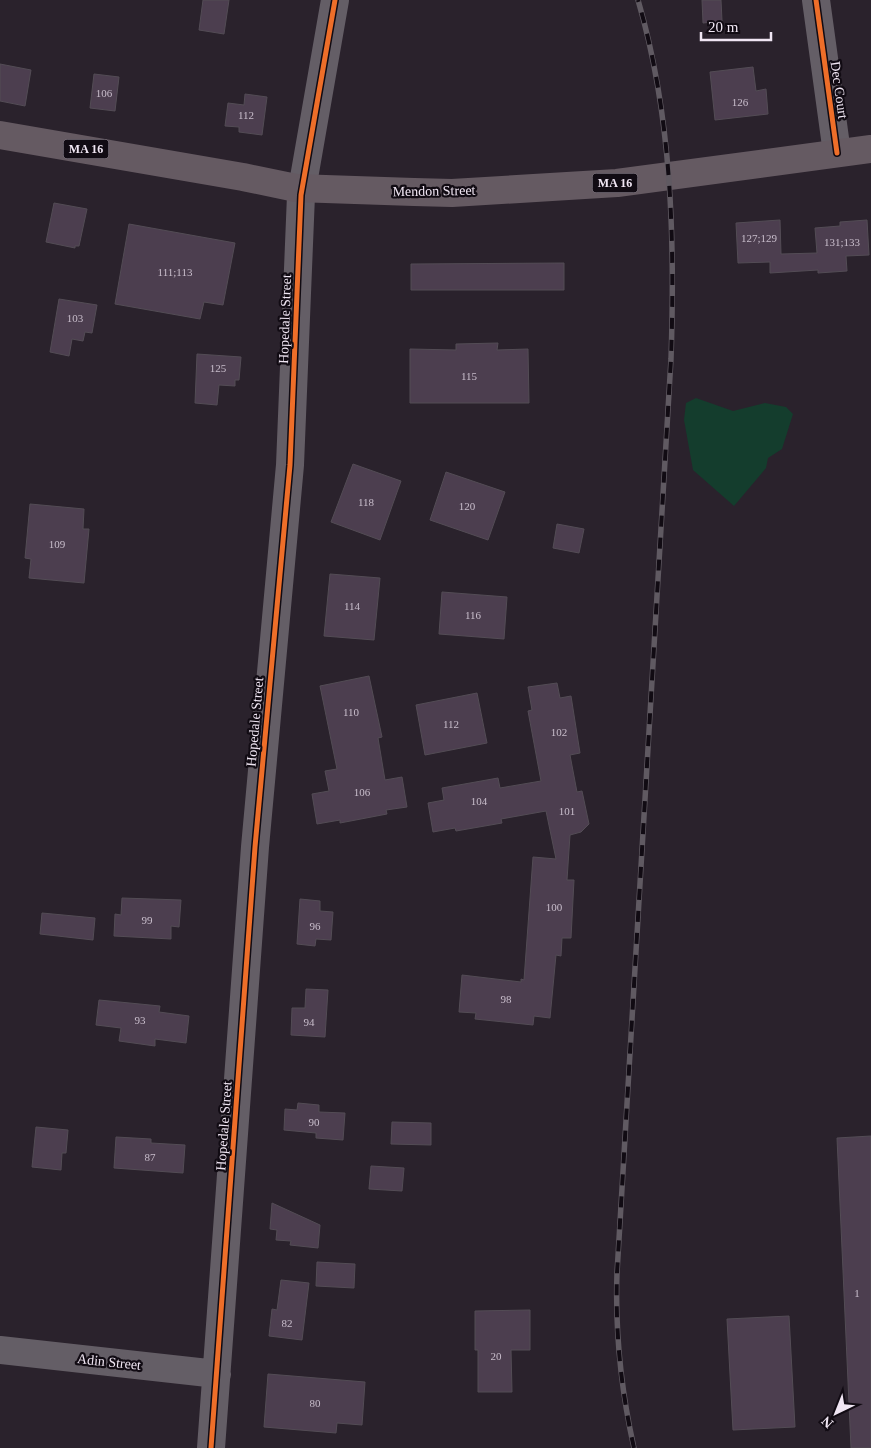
<svg xmlns="http://www.w3.org/2000/svg" width="871" height="1448" viewBox="0 0 871 1448" font-family="Georgia,serif">
	<style>
		.green { fill: #143d2d }
		.building { fill: #4c3e4f; stroke: #534c55 }
		.lines { fill: none; stroke-linecap: round; stroke-linejoin: round }
		.minor { stroke: #645e66; stroke-width: 28 }
		.major { stroke: #655a62; stroke-width: 28 }
		.rail-casing { stroke: #605a62; stroke-width: 5.5 }
		.rail { stroke: #110b13; stroke-width: 4; stroke-dasharray: 11; stroke-linecap: butt }
		.cycleway-casing { stroke: #110b13; stroke-width: 8 }
		.cycleway { stroke: #ee6e29; stroke-width: 5 }
		.labels { text-anchor: middle; dominant-baseline: central; stroke-width: 4.5; stroke-linejoin: round; paint-order: stroke }
		.number-label { font-size: 11px; fill: #c7bcca }
		.shield { fill: #110b13; stroke: #ada4b0; stroke-width: 1 }
		.shield-label { font-size: 12px; font-weight: bold; fill: #f0e6f3 }
		.street-label { font-size: 14px; fill: #f0e6f3; stroke: #110b13 }
	</style>
	<rect width="100%" height="100%" fill="#2a222c"/>
	<!-- green -->
	<path class="green" d="M 696,398 L 733,411 L 765,403 L 786,407 L 793,414 L 782,449 L 768,458 L 766,468 L 734,506 L 693,470 L 684,420 L 686,403 Z"/>
	<!-- building -->
	<path class="building" d="M 203,0 L 229,0 L 224,34 L 199,30 Z
		M 702,0 L 721,0 L 722,21 L 703,23 Z
		M 0,64 L 31,70 L 25,106 L 0,101 Z
		M 753,67 L 756,91 L 766,89 L 768,114 L 715,120 L 710,72 Z
		M 94,74 L 119,77 L 115,111 L 90,108 Z
		M 245,94 L 267,97 L 262,135 L 239,132 L 239,127 L 225,126 L 228,103 L 244,105 Z
		M 54,203 L 87,209 L 79,246 L 75,246 L 75,248 L 46,242 Z
		M 780,220 L 781,254 L 817,253 L 815,228 L 840,226 L 840,222 L 867,220 L 869,255 L 846,256 L 847,271 L 818,273 L 818,270 L 770,273 L 770,262 L 738,263 L 736,223 Z
		M 129,224 L 235,243 L 223,305 L 204,302 L 200,319 L 115,304 Z
		M 564,263 L 564,290 L 411,290 L 411,264 Z
		M 59,299 L 97,305 L 92,333 L 85,332 L 83,341 L 72,339 L 69,356 L 50,352 Z
		M 498,343 L 497,350 L 528,349 L 529,403 L 410,403 L 410,349 L 456,350 L 456,344 Z
		M 197,354 L 241,357 L 239,380 L 235,380 L 235,386 L 219,385 L 217,405 L 195,403 Z
		M 353,464 L 401,481 L 380,540 L 331,522 Z
		M 446,472 L 505,492 L 488,540 L 430,520 Z
		M 30,504 L 84,509 L 83,529 L 89,529 L 84,583 L 29,578 L 31,559 L 25,558 Z
		M 557,524 L 584,529 L 579,553 L 553,548 Z
		M 330,574 L 380,578 L 374,640 L 324,636 Z
		M 442,592 L 507,597 L 504,639 L 439,634 Z
		M 369,676 L 382,737 L 378,738 L 385,780 L 402,777 L 407,807 L 386,810 L 387,814 L 340,823 L 340,820 L 317,824 L 312,794 L 329,791 L 325,771 L 337,769 L 320,686 Z
		M 557,683 L 560,698 L 571,696 L 580,753 L 570,755 L 577,792 L 582,791 L 589,824 L 581,832 L 570,835 L 567,880 L 574,880 L 571,938 L 562,938 L 561,956 L 556,955 L 550,1018 L 534,1016 L 533,1025 L 475,1019 L 476,1013 L 459,1012 L 462,975 L 521,982 L 521,979 L 524,980 L 533,857 L 556,859 L 546,811 L 501,819 L 502,823 L 456,831 L 455,828 L 433,832 L 428,803 L 444,800 L 442,788 L 498,778 L 500,788 L 541,781 L 528,711 L 532,710 L 528,687 Z
		M 477,693 L 487,743 L 425,755 L 416,705 Z
		M 122,898 L 181,900 L 179,927 L 171,926 L 171,939 L 114,936 L 115,914 L 121,915 Z
		M 300,899 L 320,901 L 320,911 L 333,912 L 331,940 L 316,939 L 315,946 L 297,944 Z
		M 42,913 L 95,918 L 93,940 L 40,934 Z
		M 306,989 L 328,990 L 325,1037 L 291,1035 L 292,1008 L 305,1008 Z
		M 99,1000 L 160,1006 L 159,1012 L 189,1016 L 186,1043 L 155,1039 L 155,1046 L 119,1041 L 121,1028 L 96,1025 Z
		M 298,1103 L 319,1105 L 319,1112 L 345,1113 L 343,1140 L 316,1138 L 316,1133 L 284,1130 L 285,1109 L 297,1110 Z
		M 392,1122 L 431,1123 L 431,1145 L 391,1144 Z
		M 36,1127 L 68,1130 L 66,1153 L 62,1153 L 61,1170 L 32,1167 Z
		M 871,1136 L 871,1448 L 851,1448 L 837,1138 Z
		M 116,1137 L 151,1139 L 151,1143 L 185,1145 L 183,1173 L 114,1168 Z
		M 371,1166 L 404,1168 L 402,1191 L 369,1189 Z
		M 272,1203 L 320,1225 L 318,1248 L 290,1245 L 291,1241 L 276,1240 L 277,1230 L 270,1229 Z
		M 317,1262 L 355,1264 L 354,1288 L 316,1286 Z
		M 281,1280 L 309,1283 L 302,1340 L 269,1336 L 272,1309 L 277,1310 Z
		M 530,1310 L 530,1350 L 511,1350 L 512,1392 L 478,1392 L 478,1350 L 475,1350 L 475,1311 Z
		M 789,1316 L 795,1427 L 733,1430 L 727,1319 Z
		M 268,1374 L 365,1382 L 362,1425 L 337,1423 L 336,1433 L 264,1427 Z"/>
	<g class="lines">
		<!-- minor -->
		<path class="minor" d="M 816,0 L 837,153
			M 0,1350 L 217,1374
			M 211,1448 L 255,847 L 290,465 L 301,195 L 335,0"/>
		<!-- major -->
		<path class="major" d="M 0,135 L 243,177 L 296,188 L 414,192 L 452,193 L 617,183 L 871,149"/>
		<defs>
			<path id="rail" d="M 634,1448 C 621,1390 615,1332 617,1273 L 671,359 C 675,239 672,116 638,0"/>
		</defs>
		<!-- rail casing -->
		<use href="#rail" class="rail-casing"/>
		<!-- rail -->
		<use href="#rail" class="rail"/>
		<defs>
			<path id="cycleway" d="M 816,0 L 837,153
				M 211,1448 L 255,847 L 290,465 L 301,195 L 335,0"/>
		</defs>
		<!-- cycleway casing -->
		<use href="#cycleway" class="cycleway-casing"/>
		<!-- cycleway -->
		<use href="#cycleway" class="cycleway"/>
	</g>
	<g class="labels">
		<!-- number labels -->
		<g class="number-label">
			<text x="104" y="93">106</text>
			<text x="740" y="102">126</text>
			<text x="246" y="115">112</text>
			<text x="759" y="238">127;129</text>
			<text x="842" y="242">131;133</text>
			<text x="175" y="272">111;113</text>
			<text x="75" y="318">103</text>
			<text x="218" y="368">125</text>
			<text x="469" y="376">115</text>
			<text x="366" y="502">118</text>
			<text x="467" y="506">120</text>
			<text x="57" y="544">109</text>
			<text x="352" y="606">114</text>
			<text x="473" y="615">116</text>
			<text x="351" y="712">110</text>
			<text x="451" y="724">112</text>
			<text x="559" y="732">102</text>
			<text x="362" y="792">106</text>
			<text x="479" y="801">104</text>
			<text x="567" y="811">101</text>
			<text x="554" y="907">100</text>
			<text x="147" y="920">99</text>
			<text x="315" y="926">96</text>
			<text x="506" y="999">98</text>
			<text x="140" y="1020">93</text>
			<text x="309" y="1022">94</text>
			<text x="314" y="1122">90</text>
			<text x="150" y="1157">87</text>
			<text x="857" y="1293">1</text>
			<text x="287" y="1323">82</text>
			<text x="496" y="1356">20</text>
			<text x="315" y="1403">80</text>
		</g>
		<!-- shield labels -->
		<g class="shield">
			<rect x="63.5" y="139.5" width="45" height="19" rx="4"/>
			<rect x="592.5" y="173.5" width="45" height="19" rx="4"/>
		</g>
		<g class="shield-label">
			<text x="86" y="149">MA 16</text>
			<text x="615" y="183">MA 16</text>
		</g>
		<!-- street labels -->
		<g class="street-label">
			<text transform="translate(839 90) rotate(82)">Dec Court</text>
			<text transform="translate(434 191) rotate(-1)">Mendon Street</text>
			<text transform="translate(285 319) rotate(-88)">Hopedale Street</text>
			<text transform="translate(255 722) rotate(-85)">Hopedale Street</text>
			<text transform="translate(224 1126) rotate(-86)">Hopedale Street</text>
			<text transform="translate(109 1362) rotate(6)">Adin Street</text>
		</g>
	</g>
	<!-- north arrow -->
	<g transform="translate(836 1413) rotate(223)" stroke="#110b13" stroke-width="4" paint-order="stroke">
	<path d="M0-4L9 19L0 12L-9 19Z" fill="#f0e6f3"/>
	<text y="-8" font-size="14" font-weight="bold" text-anchor="middle" fill="#f0e6f3">N</text>
	</g>
	<!-- scale -->
	<path d="M701 32v8h70v-8" fill="none" stroke="#f0e6f3" stroke-width="2.5"/>
	<text x="708" y="32" font-size="15" fill="#f0e6f3" stroke="#110b13" stroke-width="4" paint-order="stroke">20 m</text>
</svg>
